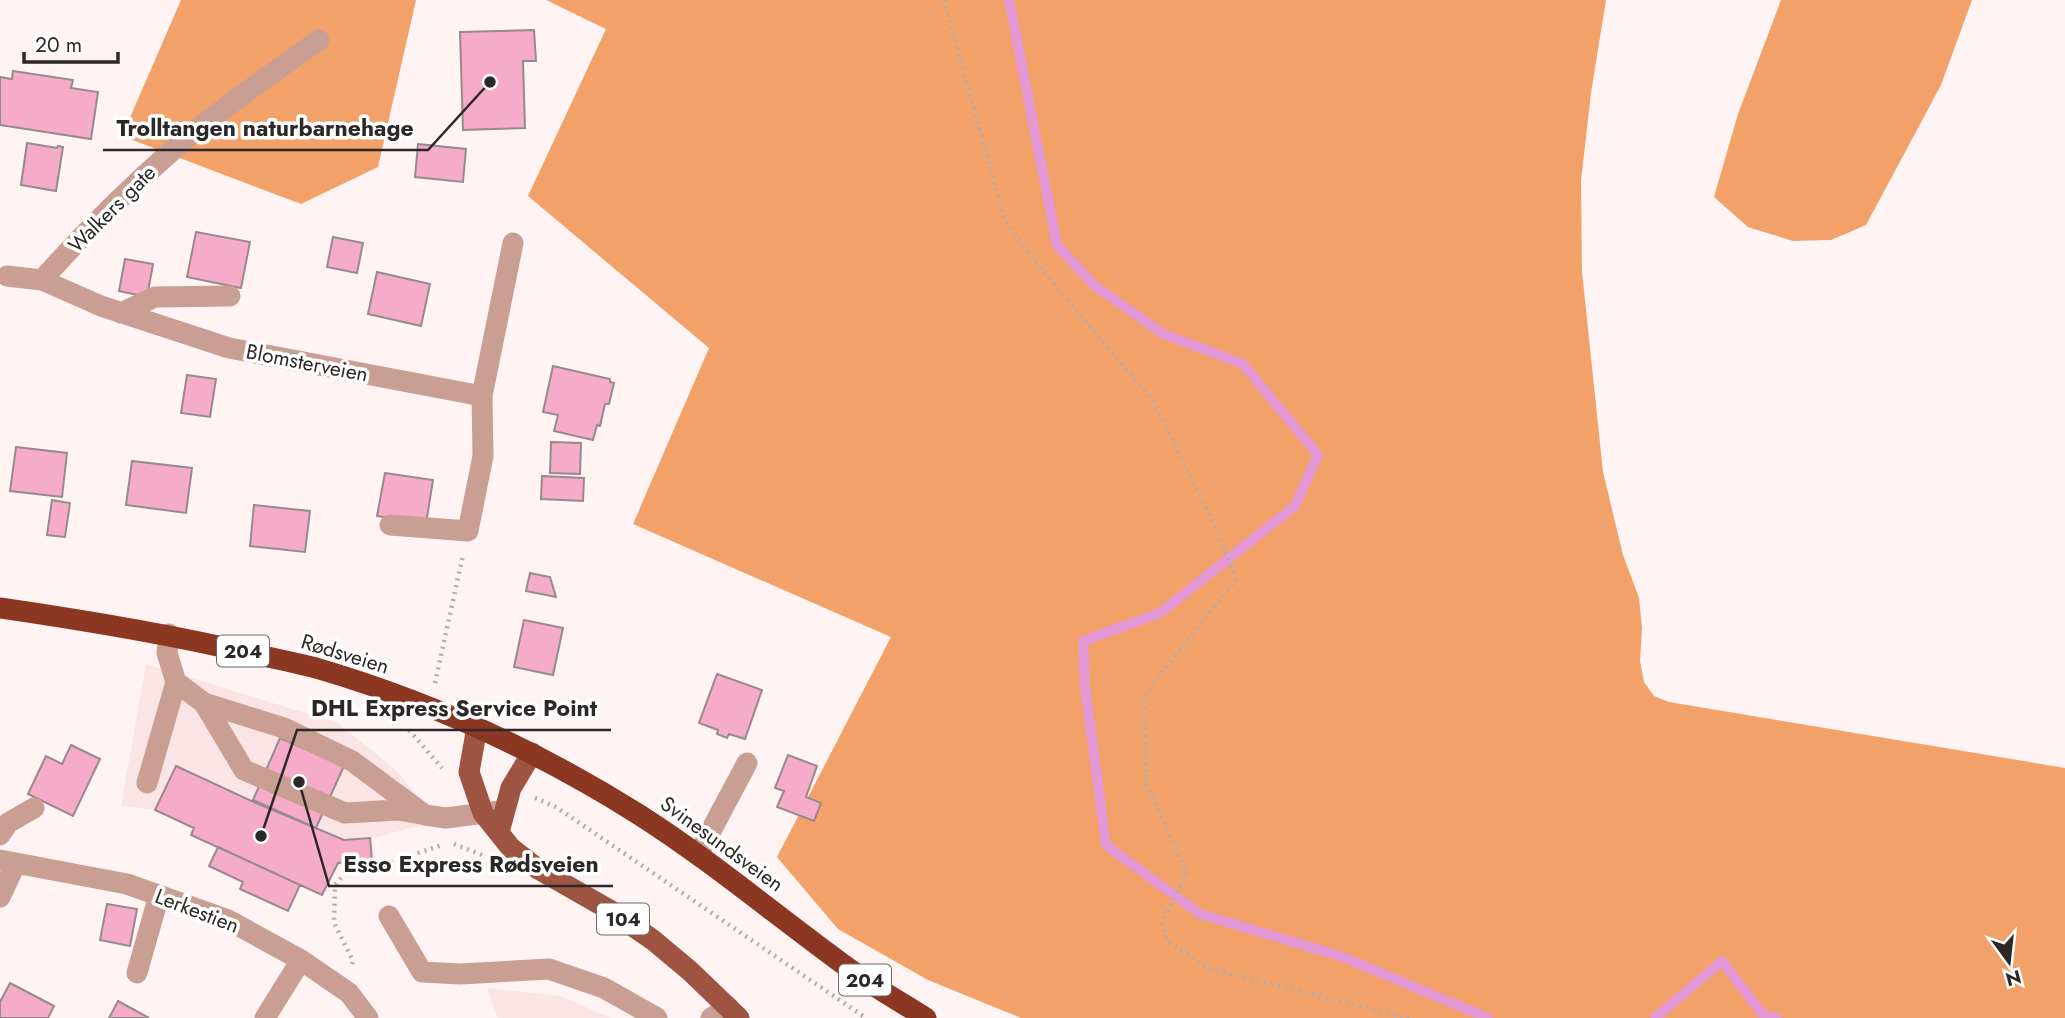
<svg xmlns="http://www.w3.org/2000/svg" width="2065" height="1018" viewBox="0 0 2065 1018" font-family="Jost,sans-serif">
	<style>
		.built { fill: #fae4e5 }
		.forest { fill: #f2a269 }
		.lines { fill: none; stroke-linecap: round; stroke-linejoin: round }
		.stream { stroke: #e498d6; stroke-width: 10 }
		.building { fill: #f6abc9; stroke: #968a8e; stroke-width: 2 }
		.path { stroke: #b3aaab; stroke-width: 4.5; stroke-dasharray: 2 5; stroke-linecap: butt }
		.minor { stroke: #ca9f93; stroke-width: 21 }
		.major { stroke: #9d5441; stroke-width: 21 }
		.highway { stroke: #8b3722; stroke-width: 21 }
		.labels { text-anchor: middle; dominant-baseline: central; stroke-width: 7; stroke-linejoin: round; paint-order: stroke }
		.shield { fill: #fff; stroke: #6c6868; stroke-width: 2 }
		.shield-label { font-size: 19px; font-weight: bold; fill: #2d2828 }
		.street-label { font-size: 21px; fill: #2d2828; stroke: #fff }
		.leader { fill: none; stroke: #2d2828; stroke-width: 2.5 }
		.callout-dot { fill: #2d2828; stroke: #fff; stroke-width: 2.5 }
		.callout-label { font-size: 23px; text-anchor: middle; font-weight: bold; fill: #2d2828; stroke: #fff; stroke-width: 7; stroke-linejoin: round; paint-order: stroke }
	</style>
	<rect width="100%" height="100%" fill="#fff3f4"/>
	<!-- built -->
	<path class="built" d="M 146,664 L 338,723 L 397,771 L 437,820 L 371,839 L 374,860 L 337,864 L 322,896 L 300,886 L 288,911 L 241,888 L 243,882 L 209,867 L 218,848 L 191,835 L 194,828 L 156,810 L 121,806 Z
		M 487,988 L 560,996 L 611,1018 L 498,1018 Z"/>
	<!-- forest -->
	<path class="forest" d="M 181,0 L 416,0 L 378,167 L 301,204 L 122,136 Z
		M 546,0 L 1606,0 L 1591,93 L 1581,181 L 1582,272 L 1603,472 L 1623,555 L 1639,598 L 1642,628 L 1640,661 L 1644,682 L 1654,696 L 1669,702 L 2065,768 L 2065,1018 L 1021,1018 L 928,980 L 838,929 L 777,857 L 891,637 L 633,524 L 709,348 L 528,196 L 606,29 Z
		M 1781,0 L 1972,0 L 1941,85 L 1866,225 L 1831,240 L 1793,241 L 1748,227 L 1714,197 L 1738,114 Z"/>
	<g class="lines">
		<!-- stream -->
		<path class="stream" d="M 1009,0 L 1057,245 L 1094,285 L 1163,334 L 1243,364 L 1318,455 L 1295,506 L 1160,613 L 1083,641 L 1085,687 L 1106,845 L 1200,914 L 1343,957 L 1488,1018
			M 1655,1018 L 1722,961 L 1763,1015 L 1777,1018"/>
	</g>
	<!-- building -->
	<path class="building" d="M 534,30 L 536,61 L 523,61 L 525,128 L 463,130 L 460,32 Z
		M 13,71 L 73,80 L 71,88 L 98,92 L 91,139 L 0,125 L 0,77 L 12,79 Z
		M 27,143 L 57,148 L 58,146 L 63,147 L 56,191 L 21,185 Z
		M 418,144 L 466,149 L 463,182 L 415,177 Z
		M 196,232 L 250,242 L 241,288 L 187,277 Z
		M 333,237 L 363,243 L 357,273 L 327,267 Z
		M 125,259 L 153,264 L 147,297 L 119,291 Z
		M 377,272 L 430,284 L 421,326 L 368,314 Z
		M 553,366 L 610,379 L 610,382 L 614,383 L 609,404 L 605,404 L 600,426 L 597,425 L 593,440 L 554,431 L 558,415 L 543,412 Z
		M 187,375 L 216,379 L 210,417 L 181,413 Z
		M 551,442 L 581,443 L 580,474 L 550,473 Z
		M 16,447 L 67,453 L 62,497 L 10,491 Z
		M 132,461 L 192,468 L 186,513 L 126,505 Z
		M 385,473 L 433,480 L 426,524 L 377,516 Z
		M 542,476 L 584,478 L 583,501 L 541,499 Z
		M 52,500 L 70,503 L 65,537 L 47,535 Z
		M 254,505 L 310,511 L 305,552 L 250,546 Z
		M 530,573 L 550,577 L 556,597 L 526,591 Z
		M 524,620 L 563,628 L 553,675 L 514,667 Z
		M 717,674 L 762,690 L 745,739 L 729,734 L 727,738 L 717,734 L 718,730 L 699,723 Z
		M 280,738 L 344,766 L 316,828 L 253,800 Z
		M 71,745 L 100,759 L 73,816 L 28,794 L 46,756 L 62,764 Z
		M 788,755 L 817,766 L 806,797 L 821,803 L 814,821 L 777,807 L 784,791 L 775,788 Z
		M 176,766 L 256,803 L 344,840 L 370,838 L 372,860 L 338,863 L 322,895 L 191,835 L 194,828 L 155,810 Z
		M 218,847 L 300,885 L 288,911 L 240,889 L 243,882 L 209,866 Z
		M 107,904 L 137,909 L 130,946 L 100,940 Z
		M 10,983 L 54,1006 L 48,1018 L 0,1018 L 0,1002 Z
		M 118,1001 L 149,1018 L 109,1018 Z"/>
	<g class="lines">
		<!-- path -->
		<path class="path" d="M 944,0 L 1005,221 L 1037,264 L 1152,399 L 1220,536 L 1236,580 L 1144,695 L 1146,783 L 1187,873 L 1162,922 L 1167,941 L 1210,969 L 1409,1018
			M 435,683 L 463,555
			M 409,730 L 442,768
			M 535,798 L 556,807 L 866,1018
			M 454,844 L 482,855
			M 352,964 L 353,961 L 334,923 L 335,885 L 346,872 L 382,865 L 442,845"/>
		<!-- minor -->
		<path class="minor" d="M 7,276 L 42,280 L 101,306 L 229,348 L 482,396 L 483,456 L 468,531 L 390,525
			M 42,280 C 83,234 127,190 174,149 C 220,109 270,75 319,40
			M 121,313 L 155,297 L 230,296
			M 482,396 L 513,243
			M 169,634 L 167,653 L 176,682 L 204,703 L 284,728 L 352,761 L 425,815 L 446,818 L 500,811
			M 204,703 L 244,770 L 345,813 L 398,810 L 421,814
			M 147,783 L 176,682
			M 0,835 L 8,823 L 34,808
			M 698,855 L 747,763
			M 0,860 L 127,884 L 228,920 L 301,960 L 349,993 L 368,1018
			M 0,897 L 16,863
			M 389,916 L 422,972 L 460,974 L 549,969 L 604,988 L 657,1018
			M 137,973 L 159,895
			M 265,1018 L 301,960
			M 711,1018 L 728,1007"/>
		<!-- major -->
		<path class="major" d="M 477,727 L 469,772 L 483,813 L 511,848 L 538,869 L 608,909 L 653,940 L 690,971 L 739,1018
			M 499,832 L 511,788 L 532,753"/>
		<!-- highway -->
		<path class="highway" d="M 0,608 C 82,620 163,633 244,652 C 268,657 293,662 316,668 C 429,701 538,751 638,814 C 712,861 779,918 851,970 C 875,988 901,1002 926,1018"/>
	</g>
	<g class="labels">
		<!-- shield labels -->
		<g class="shield">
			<rect x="217" y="635.5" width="52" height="31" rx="5"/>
			<rect x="597" y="903.5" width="52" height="31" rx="5"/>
			<rect x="839" y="964.5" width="52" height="31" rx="5"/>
		</g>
		<g class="shield-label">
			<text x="243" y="651">204</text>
			<text x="623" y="919">104</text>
			<text x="865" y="980">204</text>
		</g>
		<!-- street labels -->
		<g class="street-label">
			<text transform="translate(112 209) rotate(-45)">Walkers gate</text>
			<text transform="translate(307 363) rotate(11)">Blomsterveien</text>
			<text transform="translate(345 654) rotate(17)">Rødsveien</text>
			<text transform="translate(722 844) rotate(36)">Svinesundsveien</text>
			<text transform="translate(197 911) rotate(21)">Lerkestien</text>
		</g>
	</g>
	<!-- callouts -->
	<path class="leader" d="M490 82L428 150H103M261 836L297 730H611M299 782L329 886H613"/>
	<g class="callout-dot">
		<circle cx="490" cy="82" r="7"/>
		<circle cx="261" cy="836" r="7"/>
		<circle cx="299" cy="782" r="7"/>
	</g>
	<g class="callout-label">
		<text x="265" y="136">Trolltangen naturbarnehage</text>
		<text x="454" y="716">DHL Express Service Point</text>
		<text x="471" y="872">Esso Express Rødsveien</text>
	</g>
	<!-- north arrow -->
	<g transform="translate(2009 962) rotate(165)" stroke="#ffffff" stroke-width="5" paint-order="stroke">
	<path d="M0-5L12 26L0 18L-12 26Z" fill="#2d2828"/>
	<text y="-10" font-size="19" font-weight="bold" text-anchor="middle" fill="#2d2828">N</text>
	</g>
	<!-- scale -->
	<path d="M24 52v10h94v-10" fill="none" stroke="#2d2828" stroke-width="3.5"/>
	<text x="35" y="52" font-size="21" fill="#2d2828" stroke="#ffffff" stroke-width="5" paint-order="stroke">20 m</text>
</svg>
